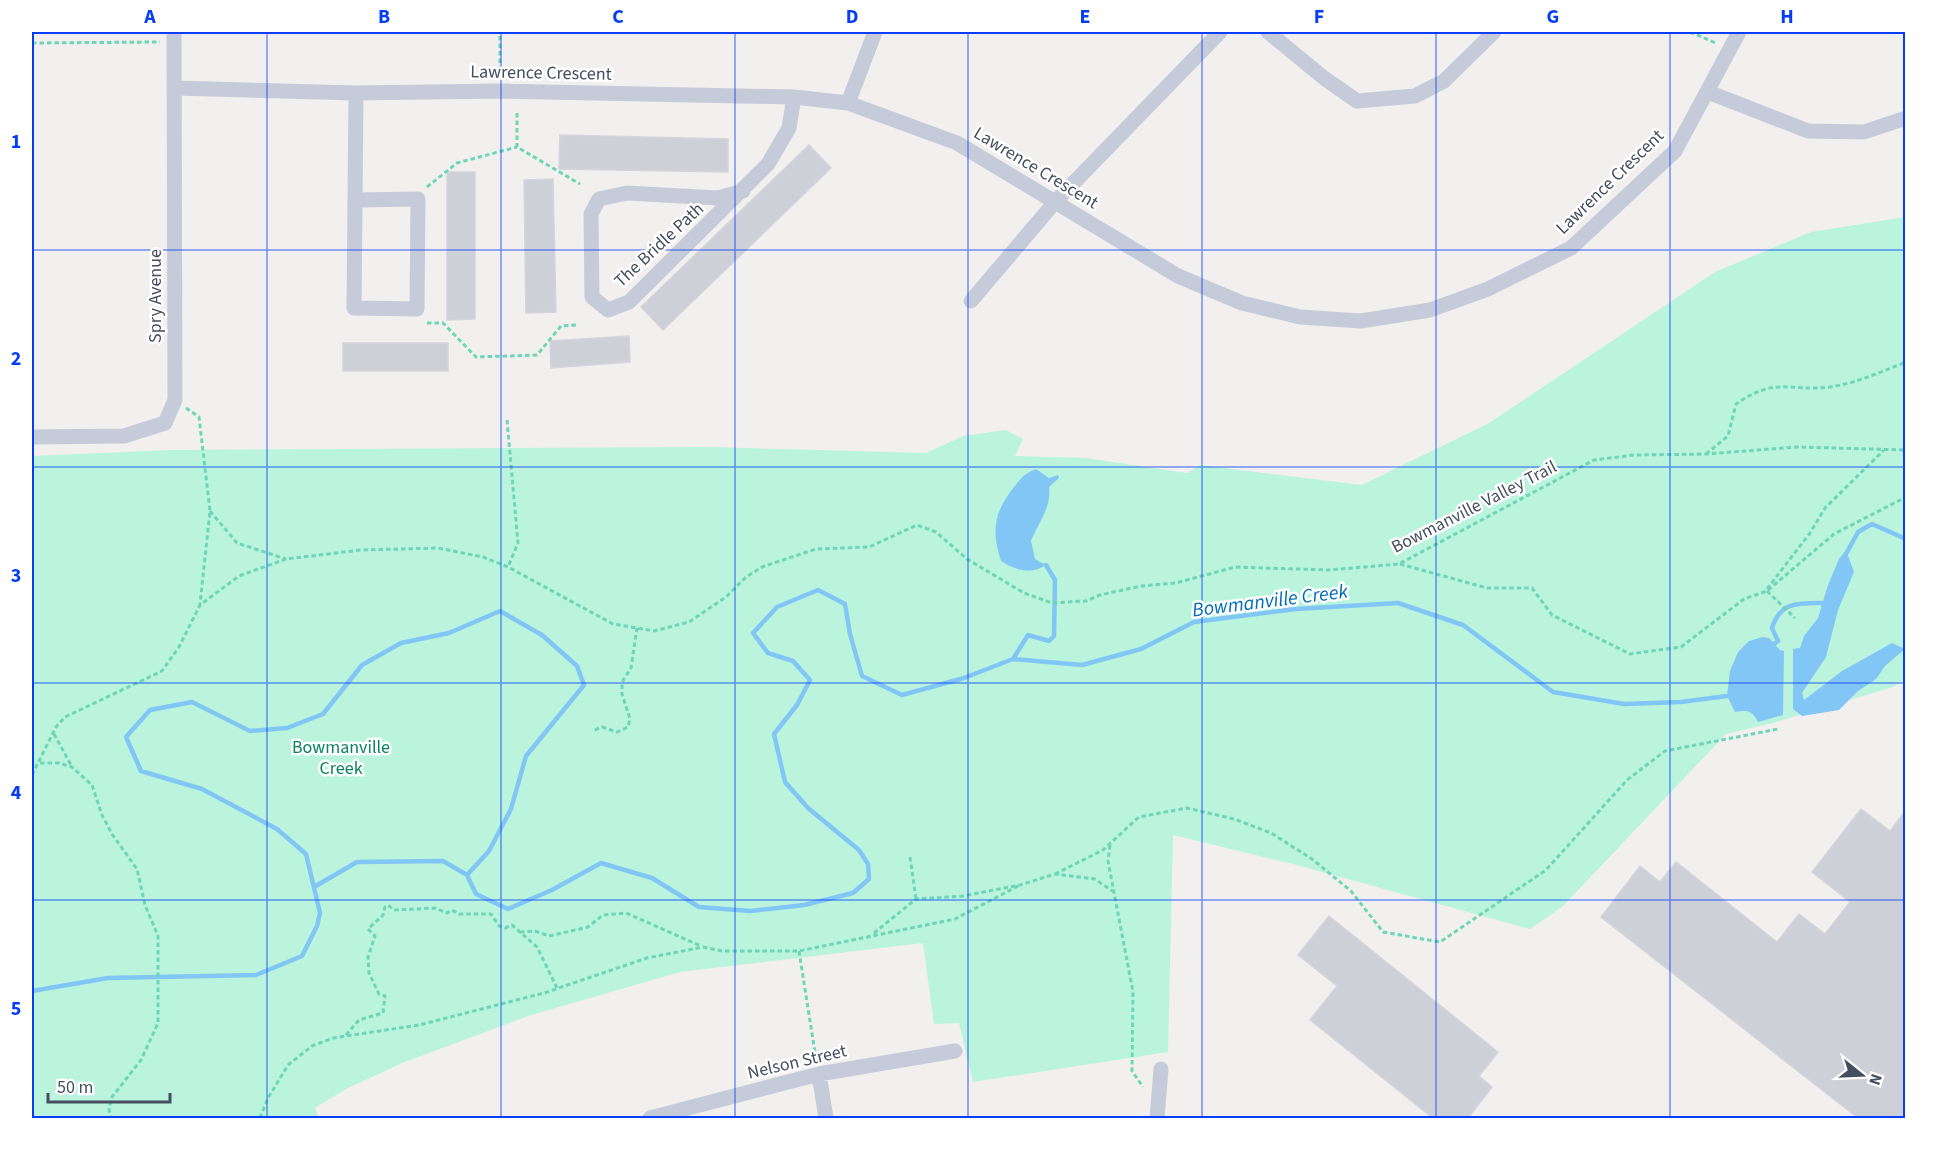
<svg xmlns="http://www.w3.org/2000/svg" width="1937" height="1150" viewBox="0 0 1937 1150" font-family="'Source Sans 3',sans-serif">
	<style>
		.green { fill: #baf4dc }
		.water { fill: #82c6f5 }
		.lines { fill: none; stroke-linecap: round; stroke-linejoin: round }
		.stream { stroke: #82c6f5; stroke-width: 4.5 }
		.building { fill: #ced0d8; stroke: #d3d4dc; stroke-width: 1.5 }
		.path { stroke: #6ed6b7; stroke-width: 3; stroke-dasharray: 4.5 3; stroke-linecap: butt }
		.minor { stroke: #c5cbd8; stroke-width: 15 }
		.grid { fill: none; stroke: #063ef5; stroke-width: 1.5; stroke-opacity: 0.55 }
		.labels { text-anchor: middle; dominant-baseline: central; stroke-width: 5; stroke-linejoin: round; paint-order: stroke }
		.street-label { font-size: 18px; fill: #454e5f; stroke: #fff }
		.park-label { font-size: 18px; fill: #0d8360; stroke: #fff }
		.water-label { font-size: 20px; font-style: italic; fill: #006cb7; stroke: #fff }
		.neatline { fill: none; stroke: #063ef5; stroke-width: 2 }
		.grid-label { font-size: 20px; text-anchor: middle; font-weight: bold; fill: #063ef5 }
	</style>
	<rect width="100%" height="100%" fill="#f2f0ef"/>
	<!-- green -->
	<path class="green" d="M 1905,217 L 1905,680 L 1893,687 L 1773,723 L 1726,734 L 1563,906 L 1530,929 L 1293,864 L 1173,835 L 1168,1052 L 973,1082 L 959,1023 L 934,1024 L 923,943 L 680,972 L 528,1016 L 402,1063 L 344,1090 L 315,1108 L 319,1118 L 32,1118 L 32,456 L 172,450 L 709,447 L 926,453 L 963,436 L 1006,430 L 1023,439 L 1015,456 L 1086,458 L 1187,473 L 1200,465 L 1362,485 L 1489,423 L 1715,272 L 1811,232 Z"/>
	<!-- water -->
	<path class="water" d="M 1036,469 L 1049,478 L 1058,475 L 1059,478 L 1049,487 C 1052,507 1038,523 1031,541 L 1035,559 L 1046,565 C 1031,575 1015,570 1001,561 C 991,531 994,512 1014,487 C 1021,478 1025,473 1036,469 Z
		M 1846,550 L 1854,572 L 1838,610 L 1826,657 L 1802,693 L 1804,700 L 1842,671 L 1892,643 L 1905,649 L 1885,666 L 1876,679 L 1858,691 L 1839,710 L 1802,716 L 1793,709 L 1793,649 L 1800,648 L 1804,636 L 1818,618 L 1828,585 L 1839,559 Z
		M 1763,637 L 1769,638 L 1780,650 L 1784,651 L 1783,715 L 1758,722 C 1752,710 1747,710 1735,712 L 1727,696 L 1730,671 L 1738,652 L 1749,641 Z"/>
	<g class="lines">
		<!-- stream -->
		<path class="stream" d="M 1846,554 L 1858,532 L 1872,524 L 1906,539
			M 1773,644 L 1778,641 L 1772,628 C 1780,602 1797,603 1822,603 L 1825,606
			M 1013,659 L 1028,635 L 1049,641 L 1054,636 L 1055,580 L 1046,565
			M 314,887 L 357,862 L 443,861 L 467,875
			M 32,991 L 108,978 L 256,975 L 302,956 L 317,926 L 320,913 L 306,854 L 277,829 L 202,789 L 141,771 L 126,737 L 150,710 L 192,702 L 250,731 L 287,728 L 323,714 L 362,665 L 401,643 L 449,633 L 500,611 L 542,635 L 577,666 L 584,685 L 526,756 L 511,809 L 489,851 L 467,875 L 476,894 L 508,909 L 552,890 L 601,863 L 652,878 L 699,907 L 750,911 L 804,905 L 853,893 L 869,879 L 868,864 L 859,850 L 808,808 L 785,782 L 774,734 L 797,705 L 810,680 L 793,661 L 768,653 L 753,633 L 777,607 L 818,590 L 845,604 L 850,634 L 862,676 L 902,695 L 964,678 L 1013,659 L 1082,665 L 1141,649 L 1194,622 L 1296,609 L 1398,603 L 1463,625 L 1553,692 L 1624,704 L 1681,702 L 1727,696"/>
	</g>
	<!-- building -->
	<path class="building" d="M 560,135 L 728,139 L 728,172 L 559,169 Z
		M 809,145 L 831,168 L 663,330 L 641,307 Z
		M 447,172 L 475,172 L 475,319 L 447,320 Z
		M 553,179 L 556,312 L 526,313 L 524,180 Z
		M 629,336 L 630,362 L 551,368 L 550,341 Z
		M 343,343 L 448,343 L 448,371 L 343,371 Z
		M 1861,809 L 1890,831 L 1906,810 L 1906,1118 L 1858,1118 L 1601,917 L 1640,866 L 1660,882 L 1676,862 L 1777,942 L 1799,914 L 1825,934 L 1850,902 L 1812,872 Z
		M 1329,916 L 1498,1052 L 1479,1076 L 1492,1087 L 1468,1118 L 1433,1118 L 1310,1020 L 1337,986 L 1298,955 Z"/>
	<g class="lines">
		<!-- path -->
		<path class="path" d="M 1690,32 L 1716,43
			M 32,43 L 160,42
			M 500,78 L 500,32
			M 517,113 L 517,147 L 580,184
			M 427,187 L 457,163 L 517,147
			M 427,323 L 443,323 L 476,357 L 537,355 L 561,326 L 577,325
			M 186,408 L 199,417 L 210,511 L 200,604
			M 507,420 L 518,543 L 508,567
			M 1706,454 L 1728,436 L 1736,404 C 1777,376 1787,392 1830,387 C 1856,383 1881,372 1906,362
			M 210,511 L 237,543 L 286,559
			M 1400,564 L 1487,588 L 1532,588 L 1552,615 L 1630,654 L 1681,647 L 1744,599 L 1767,591 L 1834,534 L 1906,497
			M 1767,589 L 1810,533 L 1825,508 L 1884,450
			M 1767,591 L 1795,618
			M 595,730 L 602,727 L 617,732 L 628,727 L 630,719 L 622,694 L 622,682 L 631,668 L 637,628
			M 54,734 L 71,765
			M 40,763 L 59,763 L 72,767 L 92,785 L 102,815 L 112,834 L 137,869 L 145,905 L 158,936 L 158,1023 L 141,1060 L 112,1097 L 109,1108 L 110,1118
			M 32,775 L 56,727 L 65,717 L 162,671 L 179,647 L 200,605 L 239,576 L 286,559 L 361,550 L 438,548 L 483,557 L 508,567 L 613,624 L 654,631 L 689,622 L 726,597 L 746,577 L 762,567 L 816,549 L 869,547 L 917,525 L 936,532 L 967,559 L 1024,593 L 1052,603 L 1086,601 L 1100,595 L 1141,586 L 1176,583 L 1235,567 L 1328,570 L 1399,564 L 1594,460 L 1634,455 L 1706,454 L 1797,447 L 1906,450
			M 1110,845 L 1108,861 L 1133,992 L 1132,1071 L 1143,1087
			M 910,857 L 916,899
			M 1055,874 L 1103,850 L 1139,817 L 1187,808 L 1234,819 L 1271,833 L 1312,859 L 1351,891 L 1383,932 L 1440,942 L 1546,870 L 1627,780 L 1665,751 L 1778,729
			M 520,932 L 535,931 L 549,936 L 588,927 L 603,915 L 626,913 L 701,946
			M 874,933 L 916,899 L 963,896 L 1020,885 L 1055,874 L 1095,879 L 1114,892
			M 799,951 L 816,1059
			M 346,1035 L 359,1020 L 383,1013 L 385,996 L 379,994 L 369,973 L 368,957 L 375,936 L 368,929 L 383,915 L 385,907 L 388,905 L 394,910 L 435,908 L 447,913 L 452,910 L 459,914 L 491,914 L 499,926 L 505,928 L 512,925 L 537,947 L 557,988
			M 260,1118 L 268,1098 L 288,1065 L 312,1046 L 333,1038 L 419,1025 L 544,993 L 647,958 L 703,947 L 722,951 L 799,951 L 955,919 L 1020,885"/>
		<!-- minor -->
		<path class="minor" d="M 1268,32 L 1324,78 L 1357,101 L 1415,96 L 1444,81 L 1494,32
			M 174,88 L 356,93 L 500,91 L 794,97 L 848,103 L 957,143 L 1178,276 L 1242,303 L 1300,317 L 1361,321 L 1430,310 L 1488,289 L 1571,248 L 1675,151 L 1739,32
			M 1708,92 L 1808,131 L 1864,132 L 1906,118
			M 356,93 L 354,308 L 417,309 L 418,199 L 356,200
			M 848,103 L 875,32
			M 743,191 L 718,198 L 627,193 L 599,199 L 591,214 L 592,297 L 608,310 L 629,302 L 768,164 L 789,128 L 794,97
			M 971,301 L 1055,202 L 1220,32
			M 32,437 L 124,436 L 165,423 L 175,400 L 174,32
			M 819,1074 L 826,1118
			M 650,1118 L 819,1074 L 955,1051
			M 1157,1118 L 1161,1069"/>
	</g>
	<!-- grid -->
	<path class="grid" d="M 267,32 L 267,1118M 501,32 L 501,1118M 735,32 L 735,1118M 968,32 L 968,1118M 1202,32 L 1202,1118M 1436,32 L 1436,1118M 1670,32 L 1670,1118M 32,250 L 1906,250M 32,467 L 1906,467M 32,683 L 1906,683M 32,900 L 1906,900"/>
	<g class="labels">
		<!-- street labels -->
		<g class="street-label">
			<text transform="translate(541 73) rotate(1)">Lawrence Crescent</text>
			<text transform="translate(1036 168) rotate(31)">Lawrence Crescent</text>
			<text transform="translate(1610 182) rotate(-44)">Lawrence Crescent</text>
			<text transform="translate(659 245) rotate(-43)">The Bridle Path</text>
			<text transform="translate(155 296) rotate(-90)">Spry Avenue</text>
			<text transform="translate(1474 507) rotate(-27)">Bowmanville Valley Trail</text>
			<text transform="translate(797 1062) rotate(-13)">Nelson Street</text>
		</g>
		<!-- park labels -->
		<g class="park-label">
			<text x="341" y="747">Bowmanville<tspan x="341" dy="21">Creek</tspan></text>
		</g>
		<!-- water labels -->
		<g class="water-label">
			<text transform="translate(1270 601) rotate(-7)">Bowmanville Creek</text>
		</g>
	</g>
	<!-- border -->
	<rect width="1937" height="1150" fill="none" stroke="#ffffff" stroke-width="66"/>
	<!-- north arrow -->
	<g transform="translate(1862 1075) rotate(108)" stroke="#ffffff" stroke-width="4.5" paint-order="stroke">
	<path d="M0-4.5L10 22L0 15L-10 22Z" fill="#454e5f"/>
	<text y="-9" font-size="16" font-weight="bold" text-anchor="middle" fill="#454e5f">N</text>
	</g>
	<!-- scale -->
	<path d="M48 1093v9h122v-9" fill="none" stroke="#454e5f" stroke-width="3"/>
	<text x="57" y="1093" font-size="18" fill="#454e5f" stroke="#ffffff" stroke-width="4.5" paint-order="stroke">50 m</text>
	<rect x="33" y="33" width="1871" height="1084" class="neatline"/>
	<g class="grid-label">
		<text x="150" y="23">A</text>
		<text x="384" y="23">B</text>
		<text x="618" y="23">C</text>
		<text x="852" y="23">D</text>
		<text x="1085" y="23">E</text>
		<text x="1319" y="23">F</text>
		<text x="1553" y="23">G</text>
		<text x="1787" y="23">H</text>
		<text x="16" y="148">1</text>
		<text x="16" y="365">2</text>
		<text x="16" y="582">3</text>
		<text x="16" y="799">4</text>
		<text x="16" y="1015">5</text>
	</g>
</svg>
